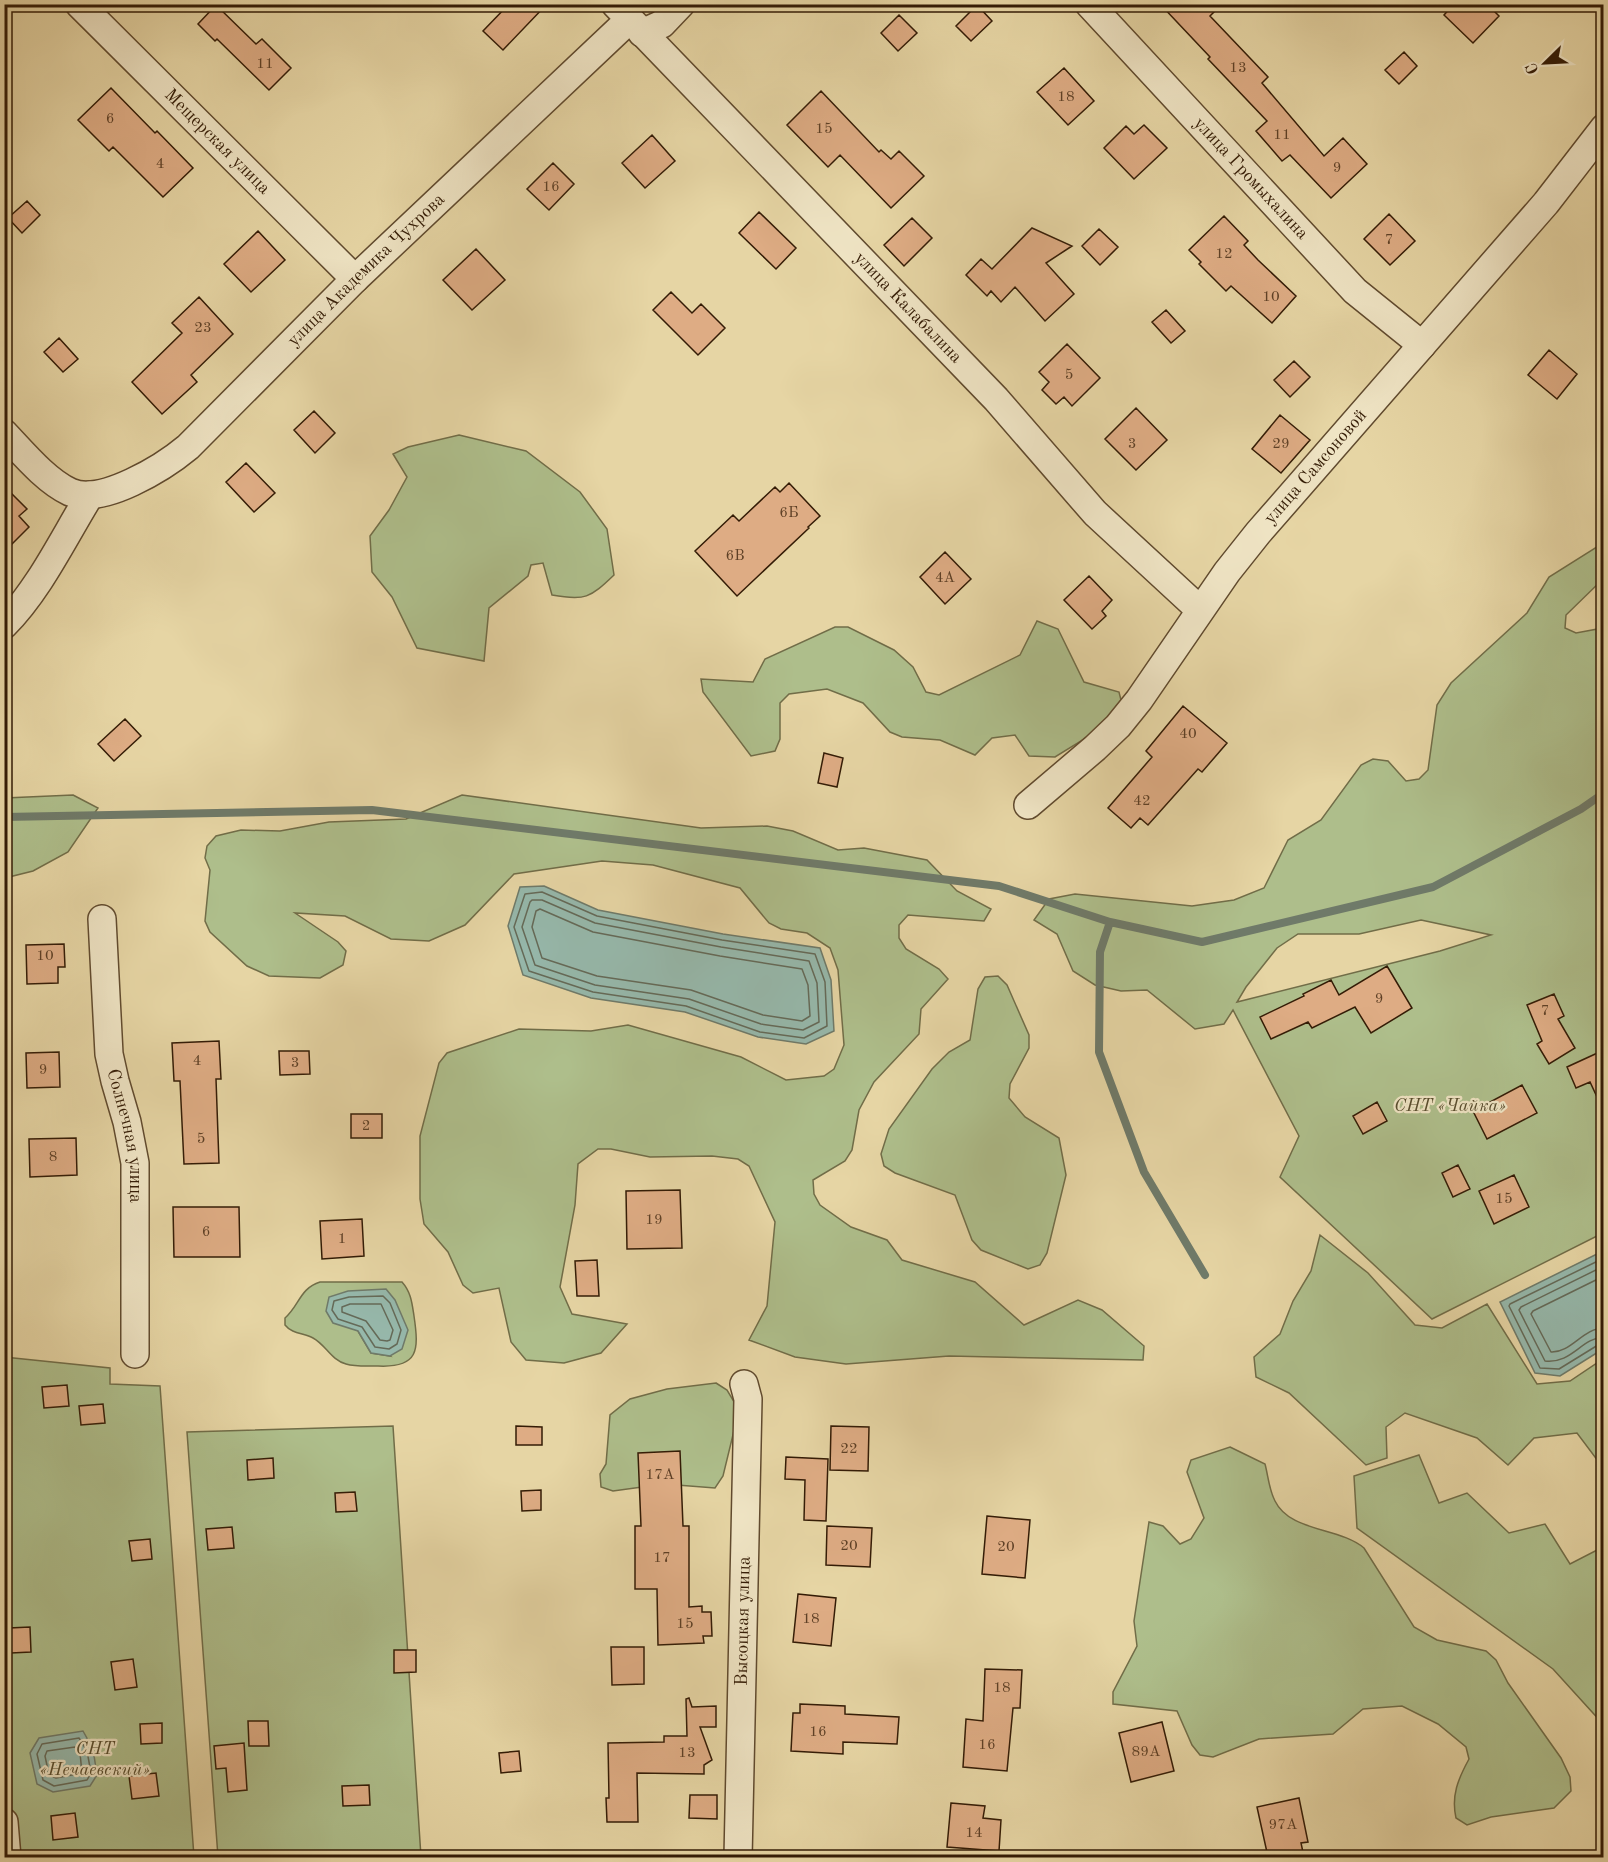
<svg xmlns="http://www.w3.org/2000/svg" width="1608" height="1862" viewBox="0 0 1608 1862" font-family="'Old Standard TT',serif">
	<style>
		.green { fill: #aebe8b; stroke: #716d48; stroke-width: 1.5; fill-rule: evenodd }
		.water { fill: #96b8ab; stroke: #6f7a69; stroke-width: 1.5 }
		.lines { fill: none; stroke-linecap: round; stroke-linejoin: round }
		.shore { stroke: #656a58; stroke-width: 1.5 }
		.stream { stroke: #6f7a69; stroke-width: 8 }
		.building { fill: #deac84; stroke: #341c06; stroke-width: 1.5 }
		.minor-casing { stroke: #604a2e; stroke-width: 30 }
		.minor { stroke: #efe4c4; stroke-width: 27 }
		.labels { text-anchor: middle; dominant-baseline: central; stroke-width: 4.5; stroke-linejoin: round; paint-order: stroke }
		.number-label { font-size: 15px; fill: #5e4026 }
		.street-label { font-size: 18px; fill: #341c06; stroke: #efe4c4 }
		.park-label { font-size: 18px; font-style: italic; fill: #594d2e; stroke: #efe4c4 }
	</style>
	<rect width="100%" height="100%" fill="#e6d5a4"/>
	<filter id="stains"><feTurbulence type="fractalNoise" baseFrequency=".00333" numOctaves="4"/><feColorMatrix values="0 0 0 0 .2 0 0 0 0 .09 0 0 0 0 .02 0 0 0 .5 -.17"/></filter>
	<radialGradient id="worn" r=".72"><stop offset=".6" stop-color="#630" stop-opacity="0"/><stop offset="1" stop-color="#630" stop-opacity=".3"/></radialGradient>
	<!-- green -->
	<path class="green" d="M 459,435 L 526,451 L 580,492 L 607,529 L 614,575 C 590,598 585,601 552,595 L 543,563 L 531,565 L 528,576 L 489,608 L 484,661 L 417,648 L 392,597 L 372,572 L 370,536 L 389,510 L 407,477 L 393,454 L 408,447 Z
		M 1603,543 L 1603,579 L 1566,615 L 1565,628 L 1576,633 L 1603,628 L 1603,1233 L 1432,1319 L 1280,1177 L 1299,1136 L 1233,1010 L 1224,1024 L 1195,1029 L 1147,990 L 1121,991 L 1095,985 L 1073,971 L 1057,934 L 1034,920 L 1049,899 L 1075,894 L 1192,906 L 1234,900 L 1264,888 L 1288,840 L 1321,820 L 1361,765 L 1373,759 L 1388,761 L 1406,781 L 1419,779 L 1428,770 L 1437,705 L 1451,683 L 1527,613 L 1549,577 ZM 1421,920 L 1491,935 L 1440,951 L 1237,1002 L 1246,987 L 1277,948 L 1298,934 L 1359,934 Z
		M 1037,621 L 1058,629 L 1084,682 L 1119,692 L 1122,704 L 1086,738 L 1055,757 L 1029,756 L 1015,735 L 992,738 L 975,755 L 940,740 L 902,737 L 890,732 L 863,703 L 827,689 L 789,694 L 780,703 L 780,739 L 775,751 L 751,756 L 703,692 L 701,679 L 753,682 L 765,659 L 835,627 L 848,627 L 894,650 L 913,667 L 926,692 L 939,695 L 1020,655 Z
		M 73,795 L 98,808 L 68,852 L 33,871 L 5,878 L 5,798 Z
		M 462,795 L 701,828 L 767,826 L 793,831 L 838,850 L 864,848 L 927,860 L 957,891 L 991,909 L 984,921 L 908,915 L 899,925 L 899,938 L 906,949 L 939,969 L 948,979 L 921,1009 L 919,1034 L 874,1082 L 859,1110 L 852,1150 L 845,1161 L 813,1180 L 814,1194 L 820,1205 L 851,1227 L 887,1240 L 902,1260 L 975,1282 L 1024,1325 L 1078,1300 L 1102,1310 L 1144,1346 L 1143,1360 L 949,1356 L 846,1364 L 795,1357 L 749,1340 L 767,1306 L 775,1222 L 749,1166 L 738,1159 L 712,1156 L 650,1157 L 611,1149 L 598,1149 L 578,1164 L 575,1205 L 560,1287 L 572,1314 L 627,1324 L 601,1353 L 564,1363 L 526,1360 L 511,1342 L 499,1288 L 473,1293 L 463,1285 L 448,1252 L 424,1224 L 420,1199 L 420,1136 L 439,1063 L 447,1053 L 519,1029 L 591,1031 L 628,1025 L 741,1057 L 786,1080 L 824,1076 L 834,1069 L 844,1045 L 838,970 L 830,948 L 807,933 L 781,929 L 769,923 L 740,888 L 653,865 L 602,861 L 514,874 L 465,925 L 429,941 L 391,939 L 345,916 L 295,913 L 338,942 L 346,951 L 343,965 L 320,978 L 269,976 L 247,966 L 210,932 L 205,921 L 210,870 L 205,858 L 207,846 L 216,836 L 241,830 L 280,831 L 329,822 L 406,819 Z
		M 998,976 L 1007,985 L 1029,1035 L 1029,1048 L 1010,1084 L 1009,1098 L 1025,1117 L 1059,1138 L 1066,1175 L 1047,1253 L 1040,1265 L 1028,1269 L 981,1250 L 972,1240 L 955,1195 L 895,1173 L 884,1166 L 881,1154 L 889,1129 L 932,1069 L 949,1052 L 970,1040 L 978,989 L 985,977 Z
		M 1320,1235 L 1368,1273 L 1415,1325 L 1442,1328 L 1487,1304 L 1537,1384 L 1570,1381 L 1603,1359 L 1603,1461 L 1598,1461 L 1577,1433 L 1534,1438 L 1508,1465 L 1477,1438 L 1405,1413 L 1386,1427 L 1387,1458 L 1366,1465 L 1289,1393 L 1256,1377 L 1254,1357 L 1280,1334 L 1293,1301 L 1311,1271 Z
		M 320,1282 L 402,1282 C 411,1292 412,1303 414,1316 C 419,1350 419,1368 378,1366 C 368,1366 356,1367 346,1364 C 331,1360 326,1345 313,1338 C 304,1333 292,1334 285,1325 L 285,1318 C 299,1306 300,1288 320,1282 ZM 358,1331 L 390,1356 L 371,1353 Z
		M 4,1357 L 110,1368 L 110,1384 L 160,1386 L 194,1857 L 5,1857 Z
		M 716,1383 L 727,1390 L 739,1410 L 723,1476 L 715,1488 L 664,1484 L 613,1491 L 601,1487 L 600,1474 L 606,1464 L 610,1415 L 630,1399 L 667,1389 Z
		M 393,1426 L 421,1857 L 218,1857 L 187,1432 Z
		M 1230,1447 L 1265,1464 C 1268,1475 1269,1490 1275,1501 C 1290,1532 1339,1527 1364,1548 L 1414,1627 L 1437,1640 L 1486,1651 L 1496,1660 L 1508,1683 L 1561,1758 L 1570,1777 L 1571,1791 L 1554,1808 L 1491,1817 L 1467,1825 L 1456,1818 C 1451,1796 1458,1779 1469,1759 L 1466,1747 L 1438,1724 L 1402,1706 L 1363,1709 L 1333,1734 L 1259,1739 L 1213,1757 L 1200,1755 L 1192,1745 L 1177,1711 L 1113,1704 L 1113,1692 L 1137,1646 L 1134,1621 L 1149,1522 L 1163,1526 L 1180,1544 L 1191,1539 L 1204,1518 L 1187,1472 L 1191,1460 Z
		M 1419,1455 L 1439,1503 L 1467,1493 L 1509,1533 L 1545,1524 L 1570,1564 L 1599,1549 L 1604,1558 L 1603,1724 L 1553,1669 L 1357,1528 L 1354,1476 Z"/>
	<!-- water -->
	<path class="water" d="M 544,886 L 598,910 L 723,934 L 820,948 L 831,980 L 834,1031 L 806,1044 L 758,1037 L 685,1012 L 591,998 L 523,975 L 508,926 L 520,887 Z
		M 1603,1251 L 1603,1349 L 1560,1376 L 1535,1373 L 1500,1302 Z
		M 386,1289 L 395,1300 L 408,1330 L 402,1349 L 390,1356 L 371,1353 L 358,1331 L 333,1323 L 326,1311 L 329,1297 L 348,1291 Z
		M 83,1731 L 93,1749 L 97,1775 L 90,1786 L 53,1792 L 37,1784 L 30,1753 L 39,1738 Z"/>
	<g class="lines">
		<!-- shore -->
		<path class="shore" d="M 542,892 L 597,916 L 722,940 L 815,954 L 825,982 L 827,1026 L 804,1038 L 760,1032 L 686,1006 L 593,992 L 529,971 L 514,927 L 525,894 Z
			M 532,900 L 542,900 L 595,923 L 721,947 L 809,961 L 817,983 L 819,1022 L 803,1030 L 761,1024 L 689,999 L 595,985 L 535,965 L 522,927 L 530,902 Z
			M 540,909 L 593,932 L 720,956 L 802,969 L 808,985 L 810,1016 L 802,1021 L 763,1015 L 691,990 L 597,976 L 542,958 L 532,927 L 536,911 Z
			M 1604,1258 L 1510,1304 L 1509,1306 L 1540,1368 L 1559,1369 L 1598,1345 L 1604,1344
			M 1604,1266 L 1521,1307 L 1519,1310 L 1545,1361 C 1572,1364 1581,1338 1604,1337
			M 1604,1276 L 1533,1311 L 1531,1314 L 1551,1352 C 1571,1353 1583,1328 1604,1328
			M 383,1296 L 390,1303 L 401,1330 L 397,1344 L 389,1349 L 375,1347 L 362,1327 L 338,1319 L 332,1310 L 334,1301 L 349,1297 Z
			M 350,1304 L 381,1304 L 393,1330 L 390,1340 L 387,1341 L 380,1340 L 366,1321 L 342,1312 L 342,1307 Z
			M 79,1738 L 87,1751 L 91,1773 L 87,1780 L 54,1786 L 43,1780 L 37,1754 L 42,1744 Z
			M 75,1747 L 80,1753 L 82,1773 L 56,1778 L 49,1775 L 45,1756 L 47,1751 Z"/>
		<!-- stream -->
		<path class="stream" d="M 4,817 L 372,810 L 999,886 L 1110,922 L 1202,942 L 1433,887 L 1581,809 L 1604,793
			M 1110,922 L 1100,952 L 1099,1052 L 1144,1172 L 1205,1275"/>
	</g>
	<!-- building -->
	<path class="building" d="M 509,4 L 547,4 L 503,50 L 483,31 Z
		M 1160,4 L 1222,4 L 1210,16 L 1268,77 L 1262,83 L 1324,156 L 1343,138 L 1367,164 L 1331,198 L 1290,155 L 1282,161 L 1256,131 L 1267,121 L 1208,59 L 1210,57 Z
		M 1454,4 L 1487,4 L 1499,16 L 1473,43 L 1444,15 Z
		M 216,5 L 256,44 L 262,39 L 291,68 L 269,90 L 217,39 L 215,41 L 198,24 Z
		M 977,5 L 992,21 L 971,41 L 956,26 Z
		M 899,15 L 917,33 L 898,51 L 881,33 Z
		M 1404,52 L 1417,66 L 1399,84 L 1385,70 Z
		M 1064,68 L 1094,101 L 1068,125 L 1037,92 Z
		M 111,88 L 155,133 L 157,131 L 193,168 L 163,197 L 113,147 L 109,151 L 78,120 Z
		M 821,91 L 879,152 L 881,150 L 891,159 L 899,151 L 924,176 L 891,208 L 840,155 L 828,167 L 787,125 Z
		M 1144,125 L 1167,148 L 1134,179 L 1104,148 L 1126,126 L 1134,134 Z
		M 652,135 L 675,161 L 645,188 L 622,163 Z
		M 553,163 L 574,184 L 549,210 L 527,189 Z
		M 27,201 L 40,215 L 22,233 L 8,218 Z
		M 759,212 L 796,248 L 776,269 L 739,233 Z
		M 1389,214 L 1415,241 L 1390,265 L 1364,239 Z
		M 1224,216 L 1248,241 L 1244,245 L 1258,260 L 1296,296 L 1272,323 L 1231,286 L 1226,291 L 1199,264 L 1201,262 L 1189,250 Z
		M 912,218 L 932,238 L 904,266 L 884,245 Z
		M 1032,228 L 1072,246 L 1046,263 L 1074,294 L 1045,321 L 1015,287 L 1001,302 L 991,291 L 987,296 L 966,275 L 981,259 L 992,269 Z
		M 1099,229 L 1118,247 L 1100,265 L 1082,246 Z
		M 258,231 L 285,260 L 251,292 L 224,264 Z
		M 476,249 L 505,280 L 472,310 L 443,280 Z
		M 671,292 L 692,313 L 701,304 L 725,328 L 698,355 L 653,310 Z
		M 199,297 L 233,334 L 191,375 L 197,382 L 162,414 L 132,382 L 182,333 L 172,323 Z
		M 1166,310 L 1185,331 L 1171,343 L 1152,322 Z
		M 59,338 L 78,359 L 63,372 L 44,352 Z
		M 1067,344 L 1100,378 L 1072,406 L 1064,397 L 1056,404 L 1042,390 L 1049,382 L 1039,372 Z
		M 1549,350 L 1577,374 L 1557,399 L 1528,375 Z
		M 1294,361 L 1310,377 L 1290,397 L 1274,380 Z
		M 1136,408 L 1167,440 L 1136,470 L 1105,439 Z
		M 314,411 L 335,433 L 315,453 L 294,430 Z
		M 1280,415 L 1310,440 L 1281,473 L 1252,449 Z
		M 246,463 L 275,493 L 254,512 L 226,482 Z
		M 789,483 L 820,516 L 808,527 L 809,528 L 737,596 L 695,551 L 733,515 L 739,521 L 775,487 L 780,492 Z
		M 4,486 L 27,509 L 19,516 L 29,527 L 4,552 Z
		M 945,552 L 971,579 L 945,604 L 920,577 Z
		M 1089,576 L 1112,600 L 1102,611 L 1106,616 L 1092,629 L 1064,600 Z
		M 1183,706 L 1227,743 L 1202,772 L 1198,769 L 1148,825 L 1140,818 L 1131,828 L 1108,808 L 1152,757 L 1146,751 Z
		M 125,719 L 141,736 L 114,761 L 98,744 Z
		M 824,753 L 843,758 L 837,787 L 818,783 Z
		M 64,944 L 65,967 L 58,967 L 58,983 L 27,984 L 26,945 Z
		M 1387,966 L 1412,1008 L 1371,1033 L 1355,1007 L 1312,1028 L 1308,1022 L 1271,1039 L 1260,1017 L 1304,996 L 1303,994 L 1331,980 L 1339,995 Z
		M 1554,994 L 1564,1016 L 1558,1019 L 1575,1048 L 1549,1064 L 1537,1044 L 1542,1041 L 1527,1005 Z
		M 219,1041 L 221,1079 L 216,1079 L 219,1163 L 184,1164 L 180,1081 L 174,1081 L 172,1043 Z
		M 1604,1050 L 1604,1112 L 1590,1082 L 1576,1088 L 1567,1067 Z
		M 279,1051 L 309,1051 L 310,1074 L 280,1075 Z
		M 59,1052 L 60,1087 L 27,1088 L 26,1053 Z
		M 1522,1085 L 1537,1113 L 1487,1139 L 1473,1111 Z
		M 1377,1102 L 1387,1121 L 1363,1134 L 1353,1116 Z
		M 351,1114 L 382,1114 L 382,1138 L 351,1138 Z
		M 76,1138 L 77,1175 L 30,1177 L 29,1139 Z
		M 1458,1165 L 1470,1189 L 1453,1197 L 1442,1173 Z
		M 1514,1175 L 1529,1207 L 1494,1224 L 1479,1191 Z
		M 680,1190 L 682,1248 L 627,1249 L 626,1191 Z
		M 173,1207 L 239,1207 L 240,1257 L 174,1257 Z
		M 362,1219 L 364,1256 L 322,1259 L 320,1221 Z
		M 597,1260 L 599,1296 L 577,1296 L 575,1261 Z
		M 67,1385 L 69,1406 L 44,1408 L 42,1387 Z
		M 103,1404 L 105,1423 L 81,1425 L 79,1406 Z
		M 516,1426 L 542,1427 L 542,1445 L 516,1445 Z
		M 831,1426 L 869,1427 L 868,1471 L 830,1470 Z
		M 680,1451 L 683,1526 L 689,1526 L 689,1607 L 702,1606 L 702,1612 L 711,1612 L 712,1636 L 703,1636 L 704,1643 L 658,1645 L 657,1589 L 635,1589 L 635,1526 L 641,1526 L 638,1453 Z
		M 786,1457 L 828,1459 L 826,1521 L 804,1520 L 805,1480 L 785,1479 Z
		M 273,1458 L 274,1478 L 248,1480 L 247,1460 Z
		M 541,1490 L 541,1510 L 522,1511 L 521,1491 Z
		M 355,1492 L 357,1511 L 336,1512 L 335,1493 Z
		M 987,1516 L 1030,1520 L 1025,1578 L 982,1574 Z
		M 827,1526 L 872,1528 L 870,1567 L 826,1565 Z
		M 232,1527 L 234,1548 L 208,1550 L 206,1529 Z
		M 150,1539 L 152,1559 L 132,1561 L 129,1541 Z
		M 798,1594 L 836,1598 L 831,1646 L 793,1642 Z
		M 30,1627 L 31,1652 L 11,1653 L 9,1628 Z
		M 611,1647 L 644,1647 L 644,1684 L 612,1685 Z
		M 394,1650 L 416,1650 L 416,1672 L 394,1673 Z
		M 133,1659 L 137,1687 L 115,1690 L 111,1662 Z
		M 985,1669 L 1022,1670 L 1020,1708 L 1013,1708 L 1007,1771 L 963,1767 L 966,1719 L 983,1721 Z
		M 689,1698 L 692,1707 L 716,1706 L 716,1727 L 700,1727 L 712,1760 L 704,1765 L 704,1774 L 637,1773 L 638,1822 L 607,1822 L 606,1798 L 609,1798 L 608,1743 L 664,1742 L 664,1736 L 687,1736 L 686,1699 Z
		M 800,1704 L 845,1706 L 845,1714 L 899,1717 L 897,1744 L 843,1742 L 843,1754 L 791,1751 L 793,1713 L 800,1713 Z
		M 248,1721 L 268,1721 L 269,1746 L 249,1746 Z
		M 1162,1722 L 1174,1771 L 1131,1782 L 1119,1733 Z
		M 162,1723 L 162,1743 L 141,1744 L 140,1724 Z
		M 244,1743 L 247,1790 L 228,1792 L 226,1768 L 216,1769 L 214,1746 Z
		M 519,1751 L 521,1771 L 501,1773 L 499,1753 Z
		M 156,1773 L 159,1796 L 132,1799 L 129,1776 Z
		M 369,1785 L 370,1805 L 343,1806 L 342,1786 Z
		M 690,1795 L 717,1795 L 717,1819 L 689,1818 Z
		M 1299,1798 L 1308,1842 L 1301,1843 L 1304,1857 L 1268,1857 L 1257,1807 Z
		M 951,1803 L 985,1806 L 983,1818 L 1001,1820 L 999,1851 L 947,1847 Z
		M 75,1813 L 78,1837 L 53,1840 L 51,1816 Z"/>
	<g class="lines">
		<defs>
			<g id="minor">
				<path id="s1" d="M 79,4 L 355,279"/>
				<path id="s2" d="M 615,4 L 996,399 L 1095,513 L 1200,610"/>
				<path id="s3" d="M 1089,4 L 1355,291 L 1422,345"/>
				<path d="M 642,33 L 662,24 L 681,4"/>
				<path id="s4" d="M 4,433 C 23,453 46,481 70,492 C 102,506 164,467 188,447 L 355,279 L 629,20"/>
				<path d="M 4,625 C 39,590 64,537 90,495"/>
				<path id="s5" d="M 1028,805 L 1095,748 L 1118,726 L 1139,700 L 1227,572 L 1258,533 L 1546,203 L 1604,128"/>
				<path id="s6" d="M 102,919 L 109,1054 L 115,1081 L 127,1122 L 135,1163 L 135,1354"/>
				<path d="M 4,1822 L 7,1858"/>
				<path id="s7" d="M 738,1858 L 748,1399 L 744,1384"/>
			</g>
		</defs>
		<!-- minor casing -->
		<use href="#minor" class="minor-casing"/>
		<!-- minor -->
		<use href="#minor" class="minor"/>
	</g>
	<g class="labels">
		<!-- number labels -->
		<g class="number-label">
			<text x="265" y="64">11</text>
			<text x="1238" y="68">13</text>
			<text x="1066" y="97">18</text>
			<text x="110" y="119">6</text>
			<text x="824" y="129">15</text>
			<text x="1282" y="135">11</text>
			<text x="160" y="164">4</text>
			<text x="1337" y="168">9</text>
			<text x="551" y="187">16</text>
			<text x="1389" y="240">7</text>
			<text x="1224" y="254">12</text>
			<text x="1271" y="297">10</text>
			<text x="203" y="328">23</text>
			<text x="1069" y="375">5</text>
			<text x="1132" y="444">3</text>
			<text x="1281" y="444">29</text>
			<text x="789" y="513">6Б</text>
			<text x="735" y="556">6В</text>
			<text x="945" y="578">4А</text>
			<text x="1188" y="734">40</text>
			<text x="1142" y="801">42</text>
			<text x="45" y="956">10</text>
			<text x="1379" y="999">9</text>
			<text x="1545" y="1011">7</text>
			<text x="197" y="1061">4</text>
			<text x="295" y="1063">3</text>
			<text x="43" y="1070">9</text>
			<text x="366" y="1126">2</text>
			<text x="201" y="1139">5</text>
			<text x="53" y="1157">8</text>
			<text x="1504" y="1199">15</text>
			<text x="654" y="1220">19</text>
			<text x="206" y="1232">6</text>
			<text x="342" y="1239">1</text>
			<text x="849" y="1449">22</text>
			<text x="660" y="1475">17А</text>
			<text x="849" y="1546">20</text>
			<text x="1006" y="1547">20</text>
			<text x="662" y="1558">17</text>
			<text x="811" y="1619">18</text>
			<text x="685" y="1624">15</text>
			<text x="1002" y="1688">18</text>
			<text x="818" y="1732">16</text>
			<text x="987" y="1745">16</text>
			<text x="1146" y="1752">89А</text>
			<text x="687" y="1753">13</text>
			<text x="1283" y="1825">97А</text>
			<text x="974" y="1833">14</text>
		</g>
		<!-- street labels -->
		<g class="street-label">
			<text stroke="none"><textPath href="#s1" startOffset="195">Мещерская улица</textPath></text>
			<text stroke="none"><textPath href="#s3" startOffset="238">улица Громыхалина</textPath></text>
			<text stroke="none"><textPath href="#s4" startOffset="471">улица Академика Чухрова</textPath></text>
			<text stroke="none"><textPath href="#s2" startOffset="422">улица Калабалина</textPath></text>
			<text stroke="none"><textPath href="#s5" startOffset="446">улица Самсоновой</textPath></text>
			<text stroke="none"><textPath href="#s6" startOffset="219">Солнечная улица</textPath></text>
			<text stroke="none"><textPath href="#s7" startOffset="237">Высоцкая улица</textPath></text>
		</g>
		<!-- park labels -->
		<g class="park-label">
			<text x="1450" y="1106">СНТ «Чайка»</text>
			<text x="95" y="1749">СНТ<tspan x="95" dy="21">«Нечаевский»</tspan></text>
		</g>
	</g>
	<!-- margin -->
	<rect width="1608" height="1862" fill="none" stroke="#e6d5a4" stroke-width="24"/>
	<rect x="6" y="6" width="1596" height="1850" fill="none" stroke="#341c06" stroke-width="3"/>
	<rect x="12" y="12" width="1584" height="1838" fill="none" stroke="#341c06" stroke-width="1.5"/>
	<!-- north arrow -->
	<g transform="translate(1545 63) rotate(246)" stroke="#efe4c4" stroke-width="4.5" paint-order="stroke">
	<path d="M0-4.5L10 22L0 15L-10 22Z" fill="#341c06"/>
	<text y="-9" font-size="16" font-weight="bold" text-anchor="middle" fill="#341c06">С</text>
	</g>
	<rect width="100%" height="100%" filter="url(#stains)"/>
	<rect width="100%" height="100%" fill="url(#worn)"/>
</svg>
